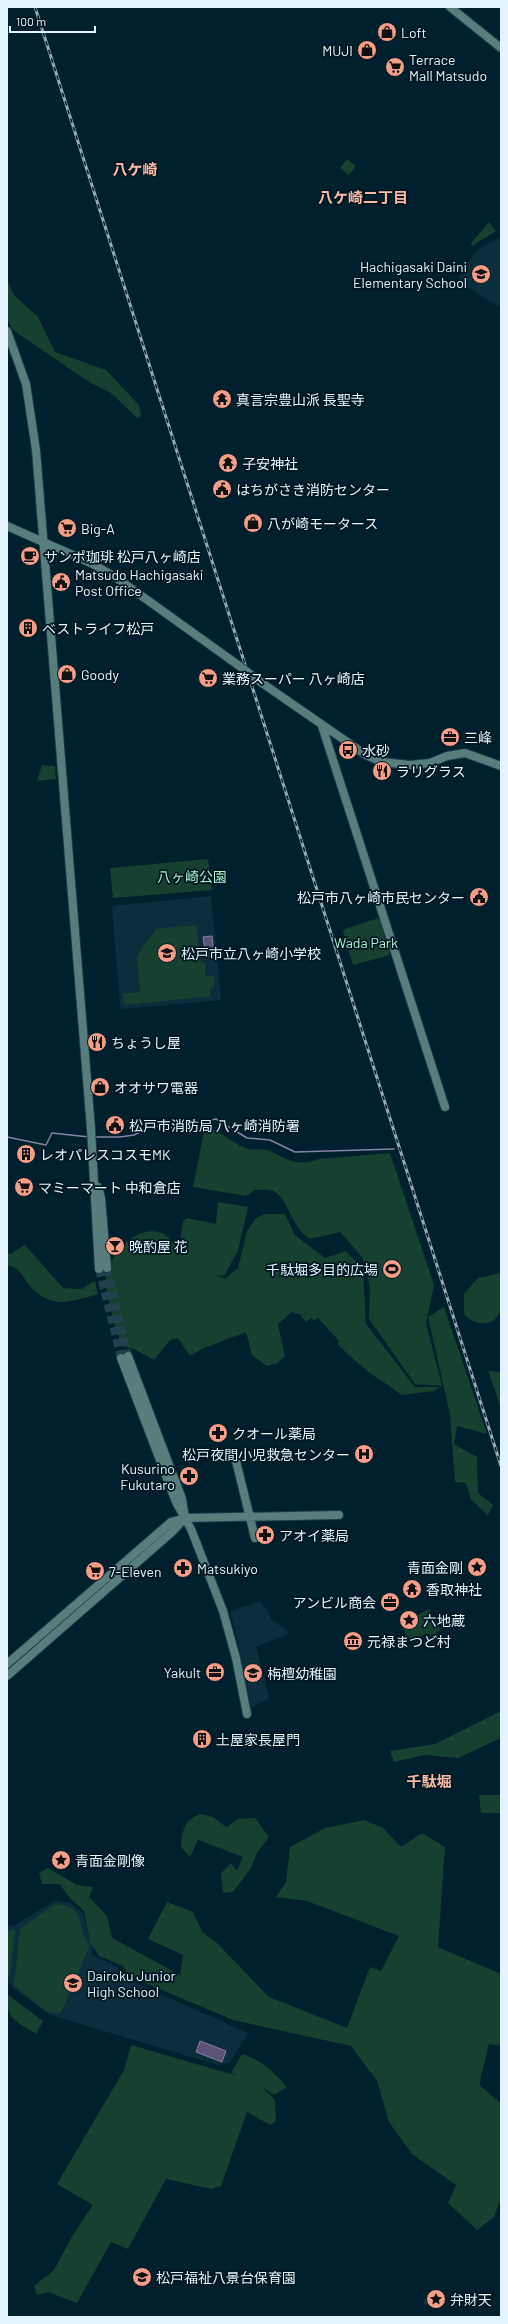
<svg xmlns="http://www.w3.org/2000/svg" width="508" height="2324" viewBox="0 0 508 2324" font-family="Barlow,'Noto Sans JP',sans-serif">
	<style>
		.built { fill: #0c2e3c }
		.green { fill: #16402f }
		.water { fill: #5c5278; stroke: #8483a0 }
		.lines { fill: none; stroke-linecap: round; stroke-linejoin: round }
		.stream { stroke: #8483a0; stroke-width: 1.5 }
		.secondary-tunnel { stroke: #22404d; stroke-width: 8; stroke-dasharray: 8 4; stroke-linecap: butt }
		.secondary-casing { stroke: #1b3a47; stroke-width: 10 }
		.secondary { stroke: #587d7d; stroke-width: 8 }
		.rail-casing { stroke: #94abb6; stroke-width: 3 }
		.rail { stroke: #001621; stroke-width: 1.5; stroke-dasharray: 4.5; stroke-linecap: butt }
		.secondary-bridge-casing { stroke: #1b3a47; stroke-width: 10; stroke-linecap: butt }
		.secondary-bridge { stroke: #587d7d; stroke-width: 8 }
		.labels { text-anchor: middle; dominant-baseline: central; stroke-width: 3.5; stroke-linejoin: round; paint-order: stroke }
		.poi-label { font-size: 14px; fill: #e2f5fe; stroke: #001621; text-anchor: start }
		.park-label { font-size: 14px; fill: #a7f3cf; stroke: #001621 }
		.neighbourhood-label { font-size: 15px; font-weight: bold; fill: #fab9a7; stroke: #001621 }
	</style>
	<rect width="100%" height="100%" fill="#00202e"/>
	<!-- built -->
	<path class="built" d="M 501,237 L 501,308 L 457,281 L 473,255 L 480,248 Z
		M 211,896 L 221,1000 L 122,1009 L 120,1007 L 112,906 Z
		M 256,1602 L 262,1602 L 272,1620 L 290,1633 L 256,1647 L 269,1698 L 251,1708 L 238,1642 L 230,1612 Z
		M 56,1900 L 70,1903 L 83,1913 L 88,1936 L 96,1943 L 91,1954 L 117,1967 L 127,1979 L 248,2033 L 230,2063 L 218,2065 L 50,2015 L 12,1987 L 7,1979 L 7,1926 L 15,1925 Z"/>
	<!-- green -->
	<path class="green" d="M 347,159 L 356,166 L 349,175 L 340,168 Z
		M 489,222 L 496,231 L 472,246 L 471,243 Z
		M 7,279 L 14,295 L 38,317 L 55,352 L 106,370 L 139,405 L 141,416 L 137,418 L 111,393 L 89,382 L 13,330 L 7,319 Z
		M 42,765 L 55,766 L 56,779 L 37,781 Z
		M 208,859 L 212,890 L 113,898 L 110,868 Z
		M 379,918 L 390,955 L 353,965 L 343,932 L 345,929 Z
		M 196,925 L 201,963 L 205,963 L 205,976 L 214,976 L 215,987 L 210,988 L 211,996 L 124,1005 L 123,994 L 140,992 L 137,956 L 156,929 Z
		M 213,1129 C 224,1135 234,1143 245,1148 C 253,1151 263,1148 270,1151 C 290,1160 295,1167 320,1159 L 390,1153 L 434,1285 L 426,1323 L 442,1386 L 415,1384 L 369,1319 L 370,1288 L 365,1265 L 362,1257 L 340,1232 L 310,1239 C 292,1229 287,1196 273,1191 C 268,1189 260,1190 255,1190 L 246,1196 L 193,1187 L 204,1131 Z
		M 218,1202 L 248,1207 L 238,1251 L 224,1276 L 215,1275 L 225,1279 L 238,1268 L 247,1231 L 256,1218 L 265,1214 L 285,1214 L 295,1235 L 325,1258 L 346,1251 L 363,1270 L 366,1324 L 415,1387 L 440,1387 L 434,1391 L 401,1395 C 392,1386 380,1381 370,1373 C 358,1364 348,1354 337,1344 L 339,1341 L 318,1318 L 314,1321 L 311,1318 L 306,1322 L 299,1314 L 292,1312 L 278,1324 L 285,1356 L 277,1363 L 267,1366 L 252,1355 L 246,1332 L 204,1348 L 190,1356 L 178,1338 L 170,1340 L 154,1360 L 136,1350 L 122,1346 C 116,1330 106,1298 106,1281 C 106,1256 138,1221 164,1234 C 170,1237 175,1245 179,1250 L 183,1222 L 187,1218 L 216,1224 Z
		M 25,1245 L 63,1288 L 81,1289 L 95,1281 L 98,1294 C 70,1303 48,1310 27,1282 C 21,1273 18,1268 7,1265 L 7,1253 L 10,1254 Z
		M 501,1273 C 501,1284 504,1302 500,1312 C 493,1328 474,1326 464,1314 L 464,1294 L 478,1278 Z
		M 444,1307 L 487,1434 L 457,1426 L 454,1444 L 477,1457 L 478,1493 L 493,1505 L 488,1515 L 471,1500 L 466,1483 L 455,1482 L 450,1414 L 428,1317 Z
		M 488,1371 L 501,1372 L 501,1408 Z
		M 429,1609 L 441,1630 L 430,1636 L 428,1633 L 409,1641 L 401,1624 Z
		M 501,1711 L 501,1738 L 458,1758 L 424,1755 L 394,1762 L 390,1751 L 435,1744 Z
		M 479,1795 L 501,1795 L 501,1813 L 481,1813 Z
		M 200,1814 L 213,1817 L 226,1827 L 238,1819 L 255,1818 L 269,1837 L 257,1853 L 251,1868 L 233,1892 L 223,1893 L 221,1873 L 231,1863 L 237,1871 L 243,1857 L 198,1840 L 190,1857 L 181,1847 C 183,1830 183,1821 200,1814 Z
		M 364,1820 L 383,1828 L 401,1847 L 422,1833 L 445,1847 L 438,1947 L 501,1974 L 501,2046 L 489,2044 L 480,2081 L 480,2086 L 501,2103 L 501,2197 L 494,2217 L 477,2230 L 448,2203 L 456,2185 L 412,2154 L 389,2122 L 377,2081 L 351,2046 L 233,2020 L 129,1976 L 123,1966 L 99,1956 L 90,1942 L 84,1911 L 71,1899 L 59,1884 L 42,1884 L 39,1873 L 48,1868 L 77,1885 L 93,1887 L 89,1897 L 107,1916 L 112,1938 L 180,1975 L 183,1955 L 148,1939 L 167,1902 L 193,1912 L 202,1932 L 217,1943 L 269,1997 L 347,2028 L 370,1967 L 381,1971 L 399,1936 L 307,1901 L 276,1897 L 286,1882 L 290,1847 L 325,1828 Z
		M 55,1904 C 90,1907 74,1927 90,1945 L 61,2013 L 47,2012 L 14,1985 L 20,1929 Z
		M 15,1930 L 10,1975 L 7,1975 L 7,1931 Z
		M 7,1994 L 43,2021 L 36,2034 C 15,2020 7,2022 7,1994 Z
		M 131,2045 L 238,2076 L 231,2073 L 242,2054 C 263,2061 273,2071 287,2087 L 274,2095 L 262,2087 L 275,2100 L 276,2121 L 270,2125 L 247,2112 L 221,2186 L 211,2189 L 166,2179 L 128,2249 L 111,2242 L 77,2303 L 48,2292 L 37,2295 L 34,2286 L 54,2270 L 74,2233 L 93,2205 L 57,2184 L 124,2070 Z
		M 425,2298 L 439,2298 L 440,2308 L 424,2304 Z"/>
	<!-- water -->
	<path class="water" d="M 212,936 L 214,956 L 206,957 L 203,937 Z
		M 200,2041 L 226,2051 L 222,2062 L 196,2052 Z"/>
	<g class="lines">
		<!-- stream -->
		<path class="stream" d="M 7,1137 L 46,1145 L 52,1133 L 89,1137
			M 94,1137 L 120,1137 L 134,1135 L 152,1126 L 174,1128 L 216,1119 L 247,1138 L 270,1140 L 295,1152 L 394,1149"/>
		<!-- secondary-tunnel -->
		<path class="secondary-tunnel" d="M 107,1268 L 128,1356
			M 99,1269 L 121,1358"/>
		<defs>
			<path id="secondary" d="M 450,7 L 501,48
				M 7,331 L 26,384 L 36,450 L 91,1129 L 99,1269
				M 7,526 L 93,564 L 118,579 L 238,665
				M 262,683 L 366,755 L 382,762 L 410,765 L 430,763 L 447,756 L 465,753 L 501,766
				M 322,726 L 445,1107
				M 98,1187 L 101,1198 L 107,1268
				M 121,1358 L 176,1502 L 191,1529 L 223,1611 L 236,1658 L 247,1714
				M 235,1457 L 255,1538
				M 7,1664 L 171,1522 L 185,1518 L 339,1515
				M 7,1676 L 172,1532 L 185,1518 L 182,1499 L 128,1356"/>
		</defs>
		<!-- secondary casing -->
		<use href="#secondary" class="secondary-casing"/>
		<!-- secondary -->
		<use href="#secondary" class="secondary"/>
		<defs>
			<path id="rail" d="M 35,7 L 501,1466"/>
		</defs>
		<!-- rail casing -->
		<use href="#rail" class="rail-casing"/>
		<!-- rail -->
		<use href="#rail" class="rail"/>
		<defs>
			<path id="secondary-bridge" d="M 238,665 L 262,683"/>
		</defs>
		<!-- secondary-bridge casing -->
		<use href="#secondary-bridge" class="secondary-bridge-casing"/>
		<!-- secondary-bridge -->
		<use href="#secondary-bridge" class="secondary-bridge"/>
	</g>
	<!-- icons -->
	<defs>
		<symbol id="shop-disc" viewBox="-11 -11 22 22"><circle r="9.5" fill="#f49e88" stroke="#001621"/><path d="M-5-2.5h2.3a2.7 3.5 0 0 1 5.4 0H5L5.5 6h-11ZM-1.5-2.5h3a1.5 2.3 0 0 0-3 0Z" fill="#111"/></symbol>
		<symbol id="supermarket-disc" viewBox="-11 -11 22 22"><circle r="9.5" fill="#f49e88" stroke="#001621"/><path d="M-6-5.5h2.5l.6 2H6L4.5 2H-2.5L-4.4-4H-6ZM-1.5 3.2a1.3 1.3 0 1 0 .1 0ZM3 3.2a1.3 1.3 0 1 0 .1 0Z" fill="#111"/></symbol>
		<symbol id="school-disc" viewBox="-11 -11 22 22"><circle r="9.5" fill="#f49e88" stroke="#001621"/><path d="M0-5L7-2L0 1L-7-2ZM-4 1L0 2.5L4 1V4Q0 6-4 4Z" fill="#111"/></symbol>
		<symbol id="temple-disc" viewBox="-11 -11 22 22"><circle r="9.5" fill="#f49e88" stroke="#001621"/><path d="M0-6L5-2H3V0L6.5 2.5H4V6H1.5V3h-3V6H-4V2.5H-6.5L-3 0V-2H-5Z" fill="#111"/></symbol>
		<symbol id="civic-disc" viewBox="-11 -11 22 22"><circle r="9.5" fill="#f49e88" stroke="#001621"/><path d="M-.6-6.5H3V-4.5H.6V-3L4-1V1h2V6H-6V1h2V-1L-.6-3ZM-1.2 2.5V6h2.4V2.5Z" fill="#111"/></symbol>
		<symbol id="cafe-disc" viewBox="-11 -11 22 22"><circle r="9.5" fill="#f49e88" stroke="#001621"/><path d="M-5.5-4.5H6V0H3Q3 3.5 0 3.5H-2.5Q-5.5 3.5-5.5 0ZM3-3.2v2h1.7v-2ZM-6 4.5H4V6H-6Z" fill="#111"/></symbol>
		<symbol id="building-disc" viewBox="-11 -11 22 22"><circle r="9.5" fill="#f49e88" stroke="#001621"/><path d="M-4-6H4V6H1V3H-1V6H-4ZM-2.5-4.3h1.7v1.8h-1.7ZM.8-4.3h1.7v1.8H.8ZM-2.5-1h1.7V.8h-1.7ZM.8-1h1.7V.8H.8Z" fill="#111"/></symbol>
		<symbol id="office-disc" viewBox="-11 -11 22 22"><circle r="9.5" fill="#f49e88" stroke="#001621"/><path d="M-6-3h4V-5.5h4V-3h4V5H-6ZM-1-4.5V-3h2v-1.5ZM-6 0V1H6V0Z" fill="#111"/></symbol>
		<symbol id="bus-disc" viewBox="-11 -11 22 22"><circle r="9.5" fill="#f49e88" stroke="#001621"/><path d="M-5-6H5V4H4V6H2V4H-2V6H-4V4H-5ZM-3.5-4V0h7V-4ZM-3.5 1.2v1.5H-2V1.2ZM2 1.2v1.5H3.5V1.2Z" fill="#111"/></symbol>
		<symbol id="restaurant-disc" viewBox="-11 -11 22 22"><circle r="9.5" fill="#f49e88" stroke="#001621"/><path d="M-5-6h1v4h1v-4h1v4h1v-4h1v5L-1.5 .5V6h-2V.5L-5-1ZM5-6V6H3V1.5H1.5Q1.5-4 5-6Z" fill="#111"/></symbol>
		<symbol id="bar-disc" viewBox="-11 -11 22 22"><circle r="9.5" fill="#f49e88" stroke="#001621"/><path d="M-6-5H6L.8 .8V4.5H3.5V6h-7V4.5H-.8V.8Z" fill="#111"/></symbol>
		<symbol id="stadium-disc" viewBox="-11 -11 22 22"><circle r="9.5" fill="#f49e88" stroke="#001621"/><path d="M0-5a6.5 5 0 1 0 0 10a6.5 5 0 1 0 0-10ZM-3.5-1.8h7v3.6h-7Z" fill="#111"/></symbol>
		<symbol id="pharmacy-disc" viewBox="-11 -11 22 22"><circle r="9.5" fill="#f49e88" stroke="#001621"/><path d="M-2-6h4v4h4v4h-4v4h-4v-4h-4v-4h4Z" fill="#111"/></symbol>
		<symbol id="hospital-disc" viewBox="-11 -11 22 22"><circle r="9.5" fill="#f49e88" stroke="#001621"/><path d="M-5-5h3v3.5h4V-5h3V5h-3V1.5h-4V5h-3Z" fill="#111"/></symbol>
		<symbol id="sight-disc" viewBox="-11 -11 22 22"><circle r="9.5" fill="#f49e88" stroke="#001621"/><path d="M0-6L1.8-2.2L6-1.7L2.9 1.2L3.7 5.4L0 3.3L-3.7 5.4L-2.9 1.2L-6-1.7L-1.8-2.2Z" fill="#111"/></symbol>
		<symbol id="museum-disc" viewBox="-11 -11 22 22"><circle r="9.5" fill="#f49e88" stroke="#001621"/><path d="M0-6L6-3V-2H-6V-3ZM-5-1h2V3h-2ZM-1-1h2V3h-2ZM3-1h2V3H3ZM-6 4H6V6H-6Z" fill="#111"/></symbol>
	</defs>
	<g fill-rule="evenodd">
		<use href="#shop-disc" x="376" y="21" width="22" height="22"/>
		<use href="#shop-disc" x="356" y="39" width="22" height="22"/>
		<use href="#supermarket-disc" x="384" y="56" width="22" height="22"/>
		<use href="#school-disc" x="470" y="263" width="22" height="22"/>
		<use href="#temple-disc" x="211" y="388" width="22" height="22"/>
		<use href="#temple-disc" x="217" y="452" width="22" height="22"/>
		<use href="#civic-disc" x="211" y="478" width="22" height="22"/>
		<use href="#shop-disc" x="242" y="512" width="22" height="22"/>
		<use href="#supermarket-disc" x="56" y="517" width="22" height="22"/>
		<use href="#cafe-disc" x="19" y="545" width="22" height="22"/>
		<use href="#civic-disc" x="50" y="571" width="22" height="22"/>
		<use href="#building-disc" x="17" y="617" width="22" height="22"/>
		<use href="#shop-disc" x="56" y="663" width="22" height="22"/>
		<use href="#supermarket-disc" x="197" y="667" width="22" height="22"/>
		<use href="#office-disc" x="439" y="726" width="22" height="22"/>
		<use href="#bus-disc" x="337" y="739" width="22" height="22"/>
		<use href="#restaurant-disc" x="371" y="760" width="22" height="22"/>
		<use href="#civic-disc" x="468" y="886" width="22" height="22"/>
		<use href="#school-disc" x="156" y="942" width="22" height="22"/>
		<use href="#restaurant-disc" x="86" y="1031" width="22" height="22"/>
		<use href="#shop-disc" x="89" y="1076" width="22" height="22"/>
		<use href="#civic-disc" x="104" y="1114" width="22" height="22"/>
		<use href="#building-disc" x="15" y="1143" width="22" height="22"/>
		<use href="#supermarket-disc" x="13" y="1176" width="22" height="22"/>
		<use href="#bar-disc" x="104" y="1235" width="22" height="22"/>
		<use href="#stadium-disc" x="381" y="1258" width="22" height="22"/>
		<use href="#pharmacy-disc" x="207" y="1422" width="22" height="22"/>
		<use href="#hospital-disc" x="353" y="1443" width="22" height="22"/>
		<use href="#pharmacy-disc" x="178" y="1465" width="22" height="22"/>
		<use href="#pharmacy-disc" x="254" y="1524" width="22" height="22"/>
		<use href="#sight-disc" x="466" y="1556" width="22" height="22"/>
		<use href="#pharmacy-disc" x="172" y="1557" width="22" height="22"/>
		<use href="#supermarket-disc" x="84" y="1560" width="22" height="22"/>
		<use href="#temple-disc" x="401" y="1578" width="22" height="22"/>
		<use href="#office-disc" x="379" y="1591" width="22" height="22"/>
		<use href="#sight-disc" x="398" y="1609" width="22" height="22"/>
		<use href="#museum-disc" x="342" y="1630" width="22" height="22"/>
		<use href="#office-disc" x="204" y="1661" width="22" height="22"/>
		<use href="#school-disc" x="242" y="1662" width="22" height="22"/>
		<use href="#building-disc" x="191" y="1728" width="22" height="22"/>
		<use href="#sight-disc" x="50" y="1849" width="22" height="22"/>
		<use href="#school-disc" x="62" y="1972" width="22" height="22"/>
		<use href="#school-disc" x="131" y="2266" width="22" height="22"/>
		<use href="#sight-disc" x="425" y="2288" width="22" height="22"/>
	</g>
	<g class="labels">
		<!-- poi labels -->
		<g class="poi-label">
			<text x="401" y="32">Loft</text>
			<text x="353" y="50" text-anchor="end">MUJI</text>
			<text x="409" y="59">Terrace<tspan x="409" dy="16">Mall Matsudo</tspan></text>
			<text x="467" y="266" text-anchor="end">Hachigasaki Daini<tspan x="467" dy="16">Elementary School</tspan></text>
			<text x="236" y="399">真言宗豊山派 長聖寺</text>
			<text x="242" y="463">子安神社</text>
			<text x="236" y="489">はちがさき消防センター</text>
			<text x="267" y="523">八が崎モータース</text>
			<text x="81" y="528">Big-A</text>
			<text x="44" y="556">サンポ珈琲 松戸八ヶ崎店</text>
			<text x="75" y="574">Matsudo Hachigasaki<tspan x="75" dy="16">Post Office</tspan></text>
			<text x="42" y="628">ベストライフ松戸</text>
			<text x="81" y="674">Goody</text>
			<text x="222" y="678">業務スーパー 八ヶ崎店</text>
			<text x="464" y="737">三峰</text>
			<text x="362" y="750">水砂</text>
			<text x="396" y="771">ラリグラス</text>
			<text x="465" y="897" text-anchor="end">松戸市八ヶ崎市民センター</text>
			<text x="181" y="953">松戸市立八ヶ崎小学校</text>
			<text x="111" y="1042">ちょうし屋</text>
			<text x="114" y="1087">オオサワ電器</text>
			<text x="129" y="1125">松戸市消防局 八ヶ崎消防署</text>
			<text x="40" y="1154">レオパレスコスモMK</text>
			<text x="38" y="1187">マミーマート 中和倉店</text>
			<text x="129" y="1246">晩酌屋 花</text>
			<text x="378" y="1269" text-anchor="end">千駄堀多目的広場</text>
			<text x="232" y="1433">クオール薬局</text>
			<text x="350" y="1454" text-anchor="end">松戸夜間小児救急センター</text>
			<text x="175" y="1468" text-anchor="end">Kusurino<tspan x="175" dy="16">Fukutaro</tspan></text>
			<text x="279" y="1535">アオイ薬局</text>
			<text x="463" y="1567" text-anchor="end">青面金剛</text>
			<text x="197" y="1568">Matsukiyo</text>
			<text x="109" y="1571">7-Eleven</text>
			<text x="426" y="1589">香取神社</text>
			<text x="376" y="1602" text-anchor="end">アンビル商会</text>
			<text x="423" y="1620">六地蔵</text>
			<text x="367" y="1641">元禄まつど村</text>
			<text x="201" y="1672" text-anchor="end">Yakult</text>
			<text x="267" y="1673">栴檀幼稚園</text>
			<text x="216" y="1739">土屋家長屋門</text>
			<text x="75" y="1860">青面金剛像</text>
			<text x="87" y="1975">Dairoku Junior<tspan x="87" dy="16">High School</tspan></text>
			<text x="156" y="2277">松戸福祉八景台保育園</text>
			<text x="450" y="2299">弁財天</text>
		</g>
		<!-- park labels -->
		<g class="park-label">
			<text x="192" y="876">八ヶ崎公園</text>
			<text x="366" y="942">Wada Park</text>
		</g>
		<!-- neighbourhood labels -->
		<g class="neighbourhood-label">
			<text x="135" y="169">八ケ崎</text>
			<text x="363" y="197">八ケ崎二丁目</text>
			<text x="429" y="1781">千駄堀</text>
		</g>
	</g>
	<!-- border -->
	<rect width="508" height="2324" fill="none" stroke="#e2f5fe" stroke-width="16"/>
	<!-- scale -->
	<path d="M10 26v6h85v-6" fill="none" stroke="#e2f5fe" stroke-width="2"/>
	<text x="16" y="26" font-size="12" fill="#e2f5fe" stroke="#001621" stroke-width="3" paint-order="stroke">100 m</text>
</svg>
